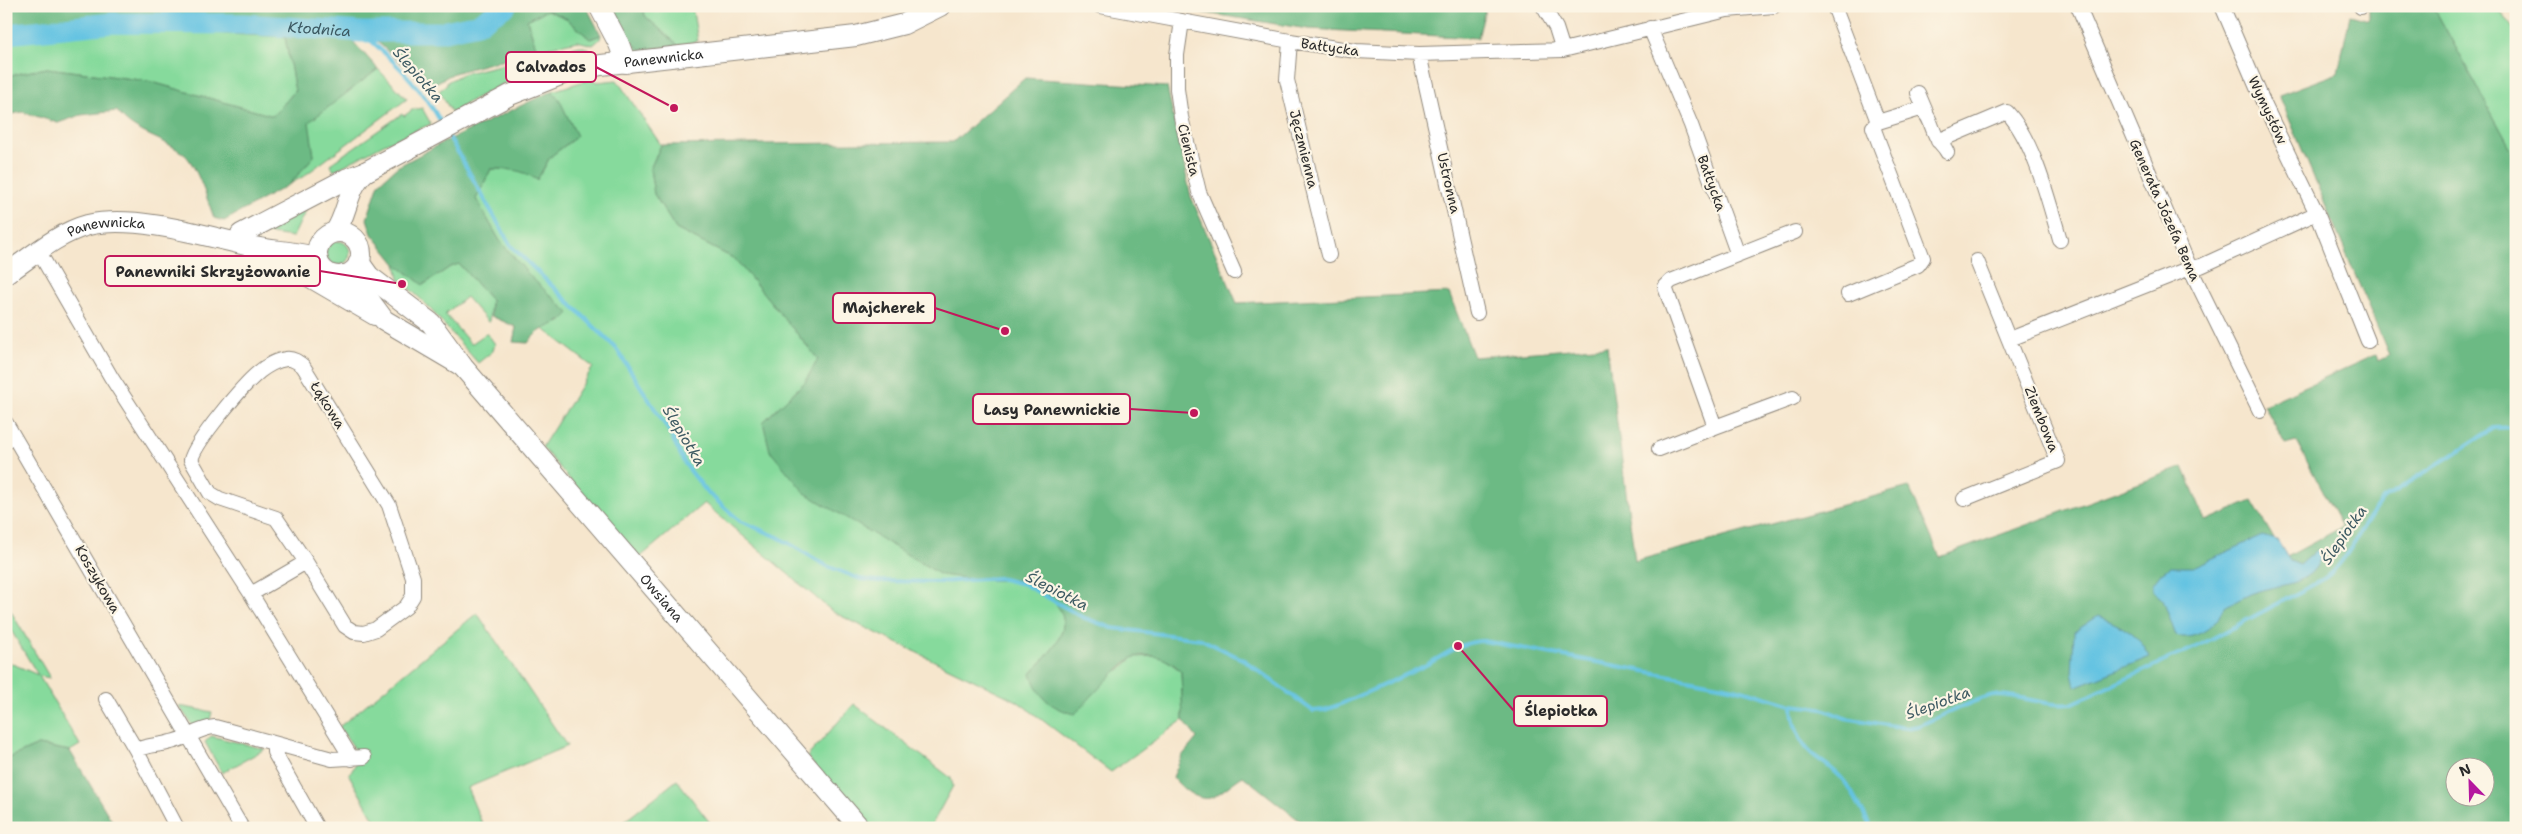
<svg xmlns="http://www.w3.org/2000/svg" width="2522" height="834" viewBox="0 0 2522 834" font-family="'Shantell Sans',sans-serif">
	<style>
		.green { fill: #86da9c; stroke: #588264 }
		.forest { fill: #6cba84; stroke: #4c7258; fill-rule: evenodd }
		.water { fill: #63c3e2; stroke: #477786 }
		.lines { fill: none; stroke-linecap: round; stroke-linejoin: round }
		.stream { stroke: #63c3e2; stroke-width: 4 }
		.river { stroke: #63c3e2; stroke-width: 21 }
		.street-casing { stroke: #90887c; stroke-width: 16 }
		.secondary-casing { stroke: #90887c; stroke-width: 22 }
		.street { stroke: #fff; stroke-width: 14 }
		.secondary { stroke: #fff; stroke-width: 20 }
		.labels { text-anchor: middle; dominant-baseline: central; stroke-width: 4.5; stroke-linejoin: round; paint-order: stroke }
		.street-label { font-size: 14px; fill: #2b2b2b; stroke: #fcf5e5 }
		.water-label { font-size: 15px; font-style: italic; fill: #3c5962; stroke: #fcf5e5 }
		.leader { fill: none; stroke: #c2185b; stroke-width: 2 }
		.callout-dot { fill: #c2185b; stroke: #fcf5e5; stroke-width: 2 }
		.callout { fill: #fcf5e5; stroke: #c2185b; stroke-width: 2 }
		.callout-label { font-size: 15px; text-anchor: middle; font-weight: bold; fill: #2b2b2b }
	</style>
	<rect width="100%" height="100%" fill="#fcf5e5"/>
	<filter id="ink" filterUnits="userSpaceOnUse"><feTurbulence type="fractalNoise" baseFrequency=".02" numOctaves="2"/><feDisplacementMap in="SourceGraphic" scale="10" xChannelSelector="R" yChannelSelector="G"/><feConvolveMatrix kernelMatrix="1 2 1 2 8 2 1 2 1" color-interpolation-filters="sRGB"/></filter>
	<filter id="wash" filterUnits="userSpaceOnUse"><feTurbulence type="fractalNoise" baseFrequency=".0096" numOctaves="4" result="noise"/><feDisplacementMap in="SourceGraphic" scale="20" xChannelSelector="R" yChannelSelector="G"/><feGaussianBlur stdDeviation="1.12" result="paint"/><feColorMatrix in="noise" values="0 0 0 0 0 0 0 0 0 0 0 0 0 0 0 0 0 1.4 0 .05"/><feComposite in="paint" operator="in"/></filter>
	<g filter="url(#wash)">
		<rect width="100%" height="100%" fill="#f6e6cd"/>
		<!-- green -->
		<path class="green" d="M 643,6 L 692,6 L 698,41 L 678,45 L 678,51 L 632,51 L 617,29 L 621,26 L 628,40 L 677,45 L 645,16 Z
			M 2433,6 L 2498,6 L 2516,32 L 2516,158 Z
			M 547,10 L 566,18 L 590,39 L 601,35 L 600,39 L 593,45 L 577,41 L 537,50 L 527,20 Z
			M 113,28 L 285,37 L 295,91 L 273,116 L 148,81 L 47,68 L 6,76 L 6,40 Z
			M 580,46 L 590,49 L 585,53 L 530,70 L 470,101 L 452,113 L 439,91 L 447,85 L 447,82 L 462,74 Z
			M 378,69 L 407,99 L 304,176 L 290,184 L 314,156 L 308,122 Z
			M 591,79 L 598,82 L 617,80 L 661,145 L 650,169 L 654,194 L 676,229 L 735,259 L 818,359 L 805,382 L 765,420 L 980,580 L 1033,580 C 1042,589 1054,599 1060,609 C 1073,633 1044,658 1031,674 L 1119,670 L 1134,657 L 1161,656 L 1181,671 L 1183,720 L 1111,772 L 1017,701 L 833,612 L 704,503 L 638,559 L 542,447 L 593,367 L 542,328 L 563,321 L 500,241 L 476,199 L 491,169 L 514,169 L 529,174 L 542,172 L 550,157 L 576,137 L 559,99 L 552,91 Z
			M 422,108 L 431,124 L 384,144 L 334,171 L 330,164 L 402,114 L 404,116 L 412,110 Z
			M 306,210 L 293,237 L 263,233 Z
			M326 253a12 12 0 1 1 24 0a12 12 0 1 1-24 0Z
			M 396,264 L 423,285 L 450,267 L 459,264 L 491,300 L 489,323 L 466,297 L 445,314 L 471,344 L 487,333 L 495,344 L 493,351 L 478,363 L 424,302 L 399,279 Z
			M 6,603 L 50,678 L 39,676 L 80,745 L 70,751 L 38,745 L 7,759 L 6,768 L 6,661 L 38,675 L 6,622 Z
			M 477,613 L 567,746 L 467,788 L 484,828 L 379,828 L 349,775 C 365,754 352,746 339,727 Z
			M 854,704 L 951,778 L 953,786 L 930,828 L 868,828 L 807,757 Z
			M 179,706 L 212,712 L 210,720 L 193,726 Z
			M 211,736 L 265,749 L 222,773 L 205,742 Z
			M 677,780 L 714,828 L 616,828 Z"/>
		<!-- forest -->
		<path class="forest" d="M 6,6 L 498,6 L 477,20 L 440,28 L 361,29 L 253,21 L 113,20 L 6,31 Z
			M 515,6 L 586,6 L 601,35 L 590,39 L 566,18 L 547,10 L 527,20 L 537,50 L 454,73 L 428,87 L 372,37 L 443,36 L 488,24 Z
			M 611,6 L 643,6 L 645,16 L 678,45 L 642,50 L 628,40 Z
			M 1161,6 L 1486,6 L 1478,38 L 1308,29 Z
			M 2369,6 L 2433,6 L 2516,158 L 2516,354 L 2512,354 L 2516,360 L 2516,828 L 1309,828 L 1243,776 C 1234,781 1218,796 1210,798 C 1196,801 1180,787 1173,777 L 1182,756 L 1197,738 L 1183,720 L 1181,671 C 1169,659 1153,652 1135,657 C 1122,661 1087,702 1075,714 C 1051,708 1039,698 1031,674 C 1044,658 1073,633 1060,610 C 1054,599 1042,589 1034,580 L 980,580 L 941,575 L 805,493 L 770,451 L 763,422 L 805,382 L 818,359 L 735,259 L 676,229 L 654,194 L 650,169 L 661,145 L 953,142 L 1025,78 L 1167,87 L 1191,197 L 1237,303 L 1449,293 L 1474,357 L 1607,346 L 1635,561 L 1909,487 L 1940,557 L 2183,467 L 2206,521 L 2252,501 L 2285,558 L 2342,527 L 2296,441 L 2285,444 L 2264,405 L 2377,354 L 2379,360 L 2389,355 L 2279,95 L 2338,73 L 2350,15 L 2369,20 ZM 2454,766 L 2484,766 L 2484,796 L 2454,796 Z
			M 285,37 L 349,37 L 378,69 L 309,122 L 314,156 L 290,184 L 224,221 L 214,218 C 209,204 196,164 185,155 C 163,137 133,134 117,111 L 81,115 L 58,123 L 23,112 L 6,115 L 6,76 L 47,68 L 148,81 L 273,116 L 295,91 Z
			M 552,91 L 559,99 L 577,136 L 550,157 L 537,180 C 522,169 508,169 491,169 L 476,199 L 500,241 L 530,276 L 569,313 C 556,329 542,323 528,343 L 513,342 L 516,327 L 491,316 L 491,300 L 459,264 L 450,267 L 423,285 L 396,264 L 372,234 L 367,219 L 379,183 L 397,167 L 440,144 Z
			M 38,745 L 70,751 L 116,828 L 6,828 L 7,759 Z"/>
		<!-- water -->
		<path class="water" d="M 2262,536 L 2277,540 L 2290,561 L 2300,565 L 2317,550 L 2322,552 C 2315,585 2285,583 2259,591 C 2248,594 2238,601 2228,605 C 2221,608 2221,615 2217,620 C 2208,632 2190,640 2176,636 L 2163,600 L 2153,591 L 2153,583 L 2160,574 L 2170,567 L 2193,567 Z
			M 2098,616 C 2123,627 2138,633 2150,657 L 2075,687 L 2072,673 L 2074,632 Z"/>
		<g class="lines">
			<!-- stream -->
			<path class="stream" d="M 361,32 C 393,60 422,87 442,124
				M 448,135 L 511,246 L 616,348 L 669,431 L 685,464 L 707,492 L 740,521 L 778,537 L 827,566 L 860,579 L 878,581 L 941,582 L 998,578 L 1024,584 L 1082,617 L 1112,628 L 1201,639 L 1244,660 L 1313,711 L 1324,710 L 1339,705 C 1367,692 1396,680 1424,666 C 1445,656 1460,641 1484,641 L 1735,688 L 1792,705 L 1820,708 L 1845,718 L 1906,728 L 1918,726 C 1933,720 1982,696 1994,695 C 2020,694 2045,707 2071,704 L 2200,645 L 2322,580 C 2348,563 2362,523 2383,499 L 2494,428 L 2516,427
				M 1792,705 C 1792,721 1799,743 1812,754 C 1823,763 1835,769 1844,781 C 1855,795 1863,812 1871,828"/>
			<!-- river -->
			<path class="river" id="s1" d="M 6,34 L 112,23 L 243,24 L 361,32 L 441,32 L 478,24 L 506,6"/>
		</g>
	</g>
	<g filter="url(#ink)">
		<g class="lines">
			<defs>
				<path id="street" d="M 1100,6 L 1290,41 L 1356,51 L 1419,54 L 1563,50 L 1727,10 L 1774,6
					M 1543,6 L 1556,28 L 1563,50
					M 1834,6 L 1878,122 L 1873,127 L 1879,143 L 1923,258 L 1918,265 L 1848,294
					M 2078,6 L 2190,268 L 2260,411
					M 2222,6 L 2264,104 L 2319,218 L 2368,341
					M 2361,6 L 2361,7
					M 1182,21 L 1177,55 L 1177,89 L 1181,117 L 1199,192 L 1234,272
					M 1650,28 L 1691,125 L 1738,255
					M 1290,41 L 1287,80 L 1329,255
					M 1419,54 L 1477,313
					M 1918,93 L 1926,112
					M 1878,122 L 1920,109 C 1931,115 1931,129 1938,140 C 1941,145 1945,147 1947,152
					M 1938,141 L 2007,112 C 2034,141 2049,202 2060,240
					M 39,252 L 111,377 L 251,594 L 352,759
					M 2010,339 L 2190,268 L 2201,266 L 2317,213
					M 1793,398 L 1715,427 L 1665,287 L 1671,281 L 1795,232
					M 6,423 L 242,828
					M 1659,449 L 1715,427
					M 1964,499 L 2058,461 L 1977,261
					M 251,594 L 306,562 L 345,626 L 354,632 L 364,633 L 376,629 L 406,607 L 413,596 L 413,578 L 389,505 L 303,366 C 298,362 293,358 286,359 C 277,360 266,366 259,372 C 243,385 195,442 191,460 L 210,493 L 220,499 L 276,518 L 306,562
					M 106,699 L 136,750 L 177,828
					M 274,744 L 274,752 L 317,828
					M 136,750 C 151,744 158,746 171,742 C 187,739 198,728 215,727 L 332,759 L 364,757"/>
				<g id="secondary">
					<path d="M 599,6 L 619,44 L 626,63"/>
					<circle cx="339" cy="254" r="22"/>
					<path id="s2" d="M 335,232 C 348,214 347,187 365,172 L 510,95 L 568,72 L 601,65 L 856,36 L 904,24 L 940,6"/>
					<path d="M 241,234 L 346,179 L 365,172"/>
					<path d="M 269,253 L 375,315"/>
					<path id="s3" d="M 359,262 L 369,276 L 431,323 L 463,367 L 860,828"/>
					<path id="s4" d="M 6,274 C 31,257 58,233 88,225 C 135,214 206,236 254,247 C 272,251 291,251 310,256 L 318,261"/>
					<path d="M 344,275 L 356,282 L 384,320 L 462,366"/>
				</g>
			</defs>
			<!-- street casing -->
			<use href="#street" class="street-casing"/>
			<!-- secondary casing -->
			<use href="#secondary" class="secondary-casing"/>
			<!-- street -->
			<use href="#street" class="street"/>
			<!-- secondary -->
			<use href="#secondary" class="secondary"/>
		</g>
	</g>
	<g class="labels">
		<!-- street labels -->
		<g class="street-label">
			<text transform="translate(1330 47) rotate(8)">Bałtycka</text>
			<text stroke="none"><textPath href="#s2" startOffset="391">Panewnicka</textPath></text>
			<text transform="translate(2268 110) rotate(65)">Wymysłów</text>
			<text transform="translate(1304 149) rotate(76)">Jęczmienna</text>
			<text transform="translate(1189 150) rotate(76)">Cienista</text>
			<text transform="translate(1449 183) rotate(77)">Ustronna</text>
			<text transform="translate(1712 183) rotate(70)">Bałtycka</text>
			<text transform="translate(2165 210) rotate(66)">Generała Józefa Bema</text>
			<text stroke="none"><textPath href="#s4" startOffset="114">Panewnicka</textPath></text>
			<text transform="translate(328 405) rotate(58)">Łąkowa</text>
			<text transform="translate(2042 419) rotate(68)">Ziembowa</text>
			<text transform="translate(98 579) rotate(60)">Koszykowa</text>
			<text stroke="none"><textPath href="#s3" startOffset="454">Owsiana</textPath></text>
		</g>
		<!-- water labels -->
		<g class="water-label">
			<text stroke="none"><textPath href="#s1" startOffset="314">Kłodnica</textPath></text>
			<text transform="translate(418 75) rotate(49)">Ślepiotka</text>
			<text transform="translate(684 436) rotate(59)">Ślepiotka</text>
			<text transform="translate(2344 535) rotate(-55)">Ślepiotka</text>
			<text transform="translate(1057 591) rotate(27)">Ślepiotka</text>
			<text transform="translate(1938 703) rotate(-20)">Ślepiotka</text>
		</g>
	</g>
	<!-- callouts -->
	<path class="leader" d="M674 108L596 67M402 284L320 271M1005 331L935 308M1194 413L1130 409M1458 646L1514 711"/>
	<g class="callout-dot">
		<circle cx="674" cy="108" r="5"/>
		<circle cx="402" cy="284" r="5"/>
		<circle cx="1005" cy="331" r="5"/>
		<circle cx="1194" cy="413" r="5"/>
		<circle cx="1458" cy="646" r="5"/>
	</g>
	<g class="callout">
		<rect x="506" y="52" width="90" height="30" rx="5"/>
		<rect x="105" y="256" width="215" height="30" rx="5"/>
		<rect x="833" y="293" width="102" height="30" rx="5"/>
		<rect x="973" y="394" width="157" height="30" rx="5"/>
		<rect x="1514" y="696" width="93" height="30" rx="5"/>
	</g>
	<g class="callout-label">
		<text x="551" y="72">Calvados</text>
		<text x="213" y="277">Panewniki Skrzyżowanie</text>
		<text x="884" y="313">Majcherek</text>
		<text x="1052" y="415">Lasy Panewnickie</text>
		<text x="1561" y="716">Ślepiotka</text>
	</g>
	<!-- margin -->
	<rect width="2522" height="834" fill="none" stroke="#fcf5e5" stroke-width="25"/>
	<!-- north arrow -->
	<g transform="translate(2470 782) rotate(337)"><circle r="24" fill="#fcf5e5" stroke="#a8a49b"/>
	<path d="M0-4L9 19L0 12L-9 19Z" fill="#b5179e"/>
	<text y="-8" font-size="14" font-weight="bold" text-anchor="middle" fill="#2b2b2b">N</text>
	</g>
</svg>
